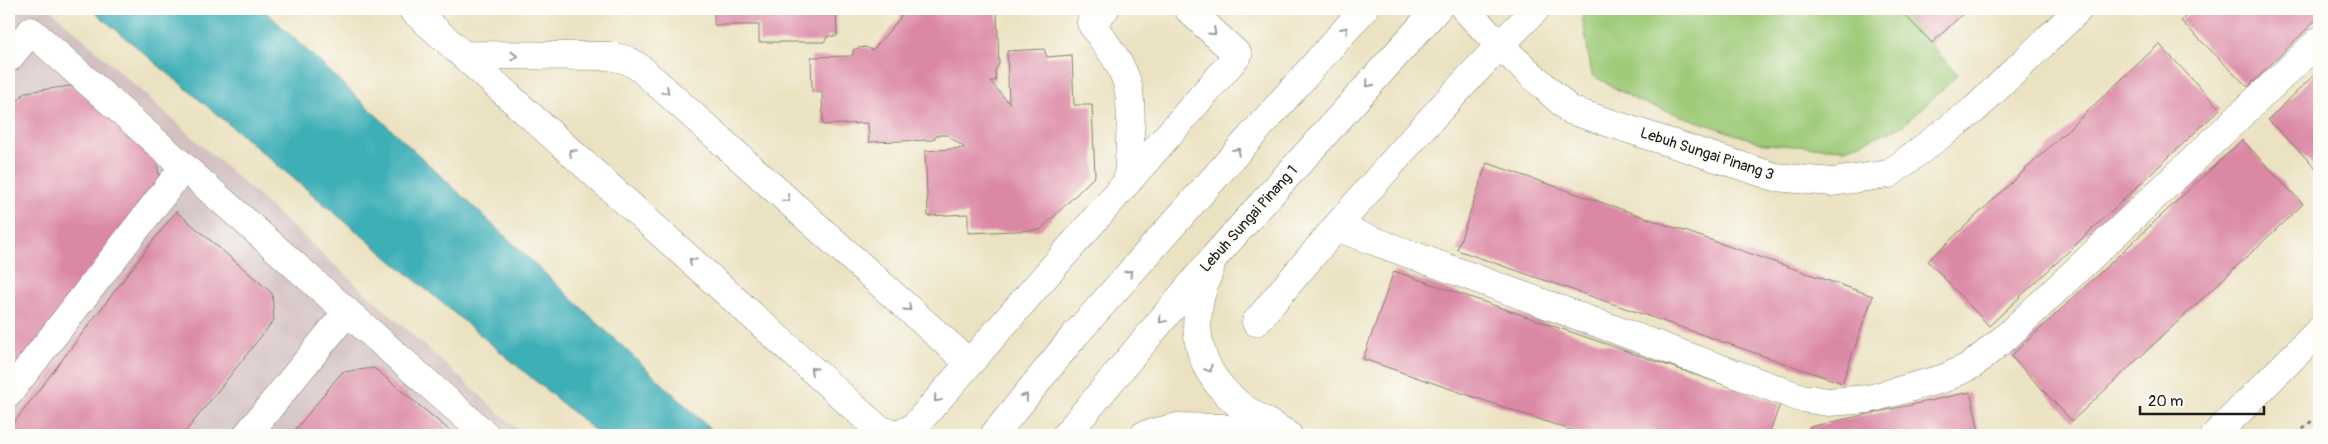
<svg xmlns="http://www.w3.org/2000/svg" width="2328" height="444" viewBox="0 0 2328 444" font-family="Pangolin,sans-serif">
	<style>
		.industrial { fill: #d2bfc0 }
		.green { fill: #9fcb79; stroke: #5e744a }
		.water { fill: #3eafb7; stroke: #2d666a }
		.building { fill: #db88a5 }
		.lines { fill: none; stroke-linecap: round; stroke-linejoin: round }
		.minor-casing { stroke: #847f6e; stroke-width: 29 }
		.path { stroke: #847f6e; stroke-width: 3; stroke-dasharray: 4 4; stroke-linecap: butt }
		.minor { stroke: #fff; stroke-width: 28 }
		.oneway { stroke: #999 }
		.labels { text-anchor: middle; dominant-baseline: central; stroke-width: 4; stroke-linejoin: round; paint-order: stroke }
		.street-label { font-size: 15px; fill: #1c1c1c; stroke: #fdfcf7 }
	</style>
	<rect width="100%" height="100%" fill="#fdfcf7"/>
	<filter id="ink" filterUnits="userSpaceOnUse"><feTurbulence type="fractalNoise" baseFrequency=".02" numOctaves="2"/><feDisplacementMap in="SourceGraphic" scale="10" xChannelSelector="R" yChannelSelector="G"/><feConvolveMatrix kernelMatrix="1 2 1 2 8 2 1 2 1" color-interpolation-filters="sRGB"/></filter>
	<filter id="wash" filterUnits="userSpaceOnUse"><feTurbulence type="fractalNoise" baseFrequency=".0096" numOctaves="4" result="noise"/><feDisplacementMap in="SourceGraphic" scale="20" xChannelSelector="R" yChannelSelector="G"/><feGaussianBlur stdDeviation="1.12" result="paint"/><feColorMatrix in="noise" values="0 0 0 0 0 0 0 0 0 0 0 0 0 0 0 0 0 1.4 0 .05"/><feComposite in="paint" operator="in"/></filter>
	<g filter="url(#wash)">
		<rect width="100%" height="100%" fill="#ebe2c1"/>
		<!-- industrial -->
		<path class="industrial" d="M 9,9 L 50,9 L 524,435 L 9,435 Z"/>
		<!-- green -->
		<path class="green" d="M 1581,9 L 1802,9 L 1810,12 L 1822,9 L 1899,9 L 1958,75 L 1902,126 L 1845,149 L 1764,144 L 1638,101 L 1592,75 Z"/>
		<!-- water -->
		<path class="water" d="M 91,9 L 263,9 L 717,435 L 600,435 Z"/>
		<g id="blocks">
			<!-- building -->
			<path class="building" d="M 714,9 L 836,9 L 837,36 L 828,36 L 824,42 L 759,42 L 759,25 L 714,25 Z
				M 900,9 L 997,9 L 999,64 L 995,70 L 996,81 L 990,81 L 1009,103 L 1007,51 L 1044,49 L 1047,57 L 1072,55 L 1074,105 L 1092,105 L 1095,176 L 1040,230 L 968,233 L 968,214 L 928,216 L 925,151 L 965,148 L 947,135 L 937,135 L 933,140 L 869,142 L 868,123 L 823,125 L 822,92 L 812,92 L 811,57 L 852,56 L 854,49 L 865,47 L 873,50 L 900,18 Z
				M 1899,9 L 1968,9 L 1932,43 Z
				M 2193,9 L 2319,9 L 2319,17 L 2248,87 L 2181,21 Z
				M 2159,44 L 2220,109 L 1989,326 L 1928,261 Z
				M 2319,70 L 2319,171 L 2268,120 Z
				M 71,86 L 156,151 L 160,185 L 9,377 L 9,112 L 25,92 Z
				M 2242,140 L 2303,204 L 2072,421 L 2011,356 Z
				M 1487,163 L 1873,296 L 1842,383 L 1457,250 Z
				M 176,211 L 272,293 L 274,320 L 183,435 L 9,435 L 9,429 Z
				M 1394,271 L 1780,404 L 1769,435 L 1585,435 L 1363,359 Z
				M 374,368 L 455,435 L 291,435 L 342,372 Z
				M 1970,392 L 1980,435 L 1811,435 L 1809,427 Z"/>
		</g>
	</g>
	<g filter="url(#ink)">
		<use href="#blocks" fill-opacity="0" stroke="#847f6e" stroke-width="1"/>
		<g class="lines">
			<defs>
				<path id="minor" d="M 412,9 L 876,427 C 890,435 898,435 913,428 L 1238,55 L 1188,9
					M 1105,9 L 1091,23 C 1103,41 1121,61 1127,83 C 1134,107 1129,153 1128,179
					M 1465,9 L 1499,45 L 1570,110 L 1775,177 L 1832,182 L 1889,174 L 1975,109 L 2079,9
					M 466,55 L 610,56 L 627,60 L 640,68 L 968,362
					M 9,58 L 31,31 L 486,435
					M 1336,227 L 1801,398 L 1828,402 L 1869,399 L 1945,378 L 1972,365 L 2006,337 L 2319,41
					M 1210,269 C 1188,318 1193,366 1236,402 C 1251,415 1271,424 1288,435
					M 1256,322 C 1346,215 1437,107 1536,9
					M 9,393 L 184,167
					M 247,435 L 347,312
					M 994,435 L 1075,335 L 1364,9
					M 1066,435 L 1215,256 L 1437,9
					M 1144,435 L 1177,427 L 1221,428 L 1283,435
					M 2215,435 L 2319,331"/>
			</defs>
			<!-- minor casing -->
			<use href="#minor" class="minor-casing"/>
			<!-- path -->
			<path class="path" d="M 2297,435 L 2319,414"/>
			<!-- minor -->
			<use href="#minor" class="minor"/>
		</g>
		<!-- one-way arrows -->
		<defs><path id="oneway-chevron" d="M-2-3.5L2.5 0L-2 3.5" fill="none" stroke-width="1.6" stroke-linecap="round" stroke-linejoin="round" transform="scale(1.25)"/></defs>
		<g class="oneway">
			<use href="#oneway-chevron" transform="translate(1345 30) rotate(-48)"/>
			<use href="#oneway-chevron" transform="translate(1213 32) rotate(43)"/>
			<use href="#oneway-chevron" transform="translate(514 56)"/>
			<use href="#oneway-chevron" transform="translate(1369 84) rotate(132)"/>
			<use href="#oneway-chevron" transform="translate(666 91) rotate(42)"/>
			<use href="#oneway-chevron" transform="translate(1237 151) rotate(-48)"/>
			<use href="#oneway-chevron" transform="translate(572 152) rotate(-138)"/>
			<use href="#oneway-chevron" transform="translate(787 199) rotate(42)"/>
			<use href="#oneway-chevron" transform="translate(692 261) rotate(-138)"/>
			<use href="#oneway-chevron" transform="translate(1129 273) rotate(-48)"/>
			<use href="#oneway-chevron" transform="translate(908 308) rotate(42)"/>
			<use href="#oneway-chevron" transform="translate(1162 320) rotate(130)"/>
			<use href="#oneway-chevron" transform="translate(1209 369) rotate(59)"/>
			<use href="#oneway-chevron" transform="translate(813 370) rotate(-138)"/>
			<use href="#oneway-chevron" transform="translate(1025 397) rotate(-51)"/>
			<use href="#oneway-chevron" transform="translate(937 399) rotate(130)"/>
		</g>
	</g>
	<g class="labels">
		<!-- street labels -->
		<g class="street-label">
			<text transform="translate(1707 154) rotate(18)">Lebuh Sungai Pinang 3</text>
			<text transform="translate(1249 219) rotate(-48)">Lebuh Sungai Pinang 1</text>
		</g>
	</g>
	<!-- margin -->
	<rect width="2328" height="444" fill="none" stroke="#fdfcf7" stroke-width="30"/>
	<!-- scale -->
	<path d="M2140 406v8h124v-8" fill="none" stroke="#1c1c1c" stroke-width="2.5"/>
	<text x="2148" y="406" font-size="15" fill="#1c1c1c" stroke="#fdfcf7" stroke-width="4" paint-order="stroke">20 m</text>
</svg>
